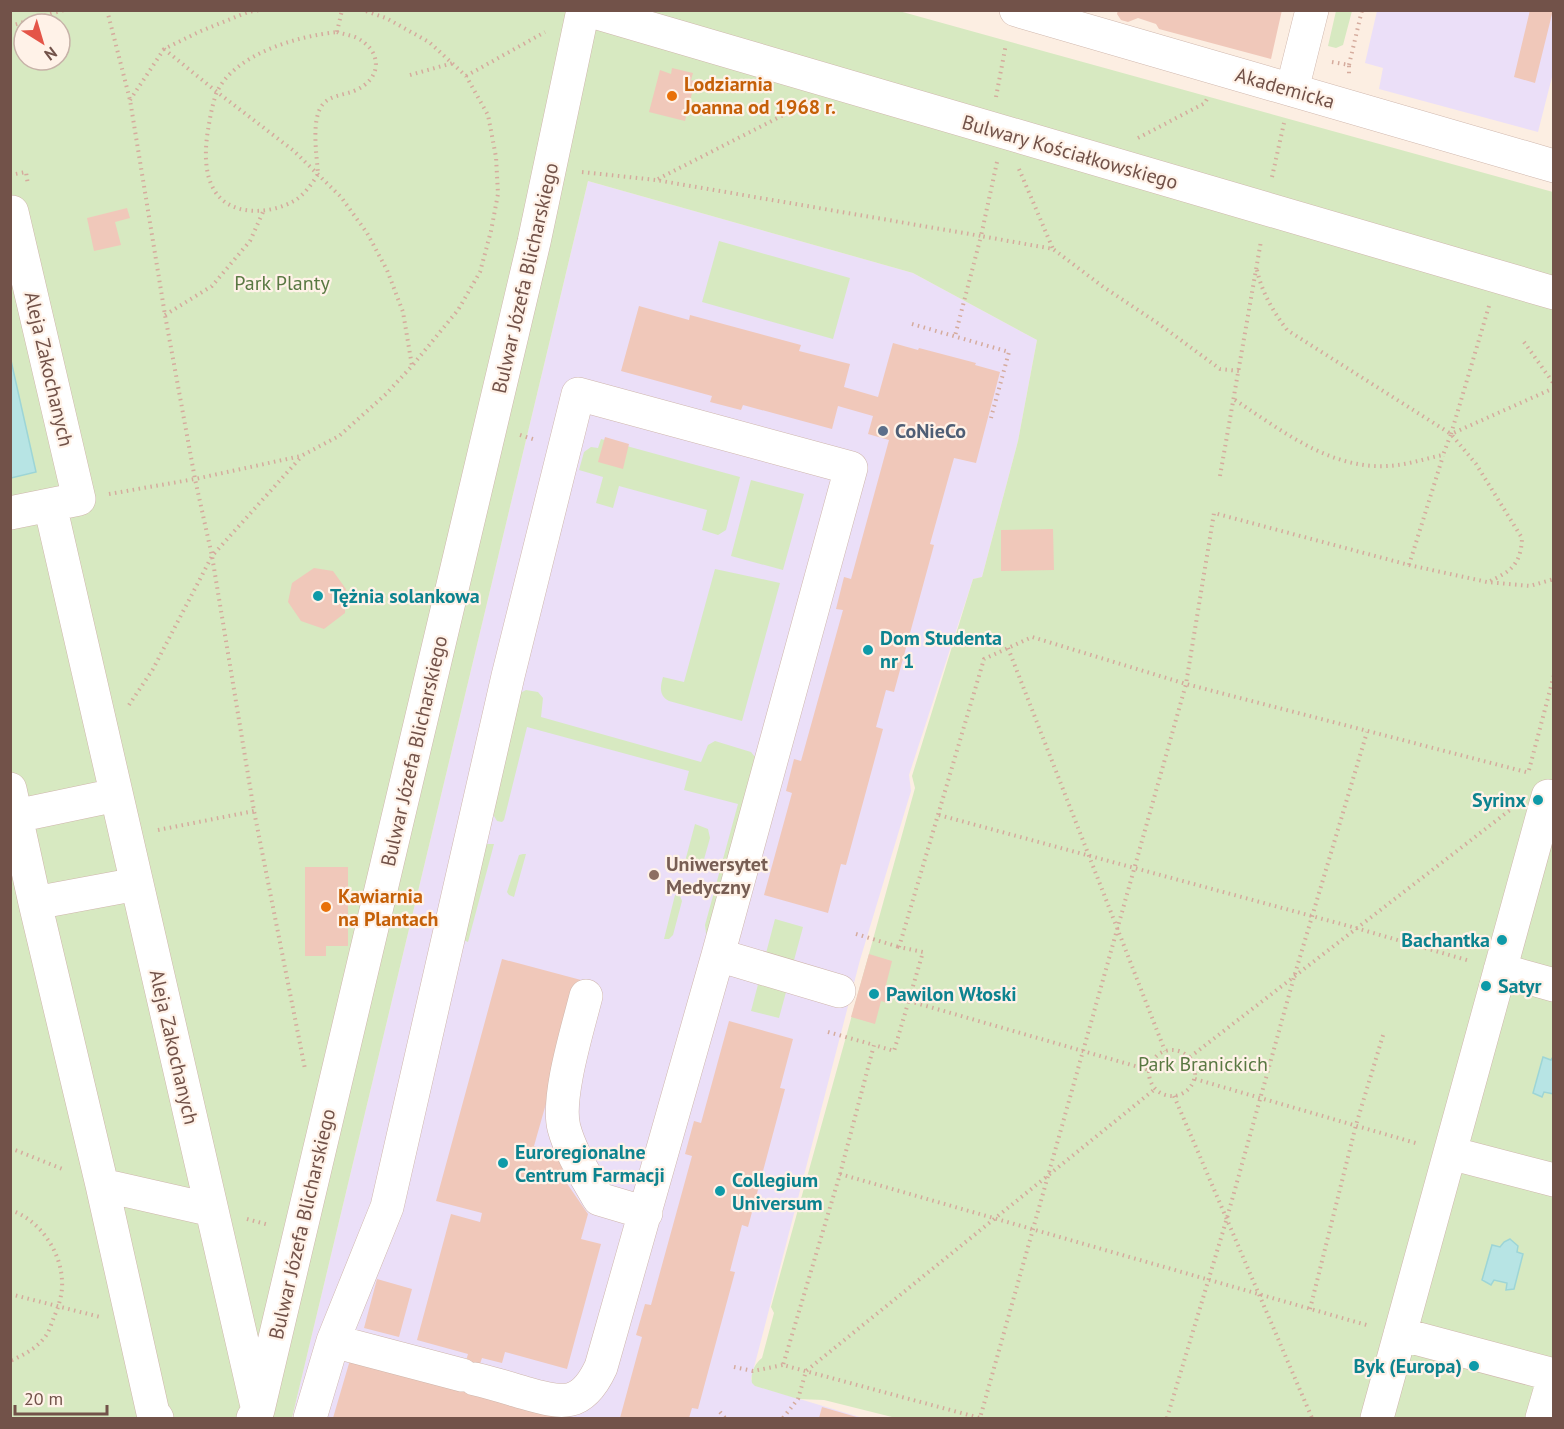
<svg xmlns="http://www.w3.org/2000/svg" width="1564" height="1429" viewBox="0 0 1564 1429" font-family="'PT Sans',sans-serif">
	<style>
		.education { fill: #ebdff8 }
		.green { fill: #d7e9c1; fill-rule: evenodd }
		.water { fill: #b7e4e4; stroke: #9dd5d6; stroke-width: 1.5 }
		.building { fill: #f0c8ba }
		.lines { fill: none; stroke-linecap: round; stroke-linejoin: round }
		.minor-casing { stroke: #cfb6ac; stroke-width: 34 }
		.path { stroke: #d5ab9d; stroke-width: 4; stroke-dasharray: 1.5 4.5; stroke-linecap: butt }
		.minor { stroke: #fff; stroke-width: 33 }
		.food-dot { fill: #e8710a; stroke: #fff2e8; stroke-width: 2 }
		.service-dot { fill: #5c6f8a; stroke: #fff2e8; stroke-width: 2 }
		.culture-dot { fill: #0f9aa8; stroke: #fff2e8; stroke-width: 2 }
		.education-dot { fill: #8d6e63; stroke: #fff2e8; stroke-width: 2 }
		.labels { text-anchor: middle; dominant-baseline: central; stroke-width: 4.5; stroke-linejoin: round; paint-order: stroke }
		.food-label { font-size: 20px; font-weight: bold; fill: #c56008; stroke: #fff2e8; text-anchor: start }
		.street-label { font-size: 20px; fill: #725249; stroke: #fff2e8 }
		.park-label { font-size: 20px; fill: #597842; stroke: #fff2e8 }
		.service-label { font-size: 20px; font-weight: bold; fill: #4e5e75; stroke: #fff2e8; text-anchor: start }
		.culture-label { font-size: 20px; font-weight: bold; fill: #0d838f; stroke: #fff2e8; text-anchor: start }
		.education-label { font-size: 20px; font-weight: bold; fill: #785e54; stroke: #fff2e8; text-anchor: start }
	</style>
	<rect width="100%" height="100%" fill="#fceee2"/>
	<!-- education -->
	<path class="education" d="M 1377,11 L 1553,11 L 1553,73 L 1538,132 L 1379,89 L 1383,68 L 1365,63 Z
		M 588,181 L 913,273 L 1037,340 L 1018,441 L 982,577 L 973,579 L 909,775 L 911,791 L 860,960 L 751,1379 L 756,1386 L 863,1418 L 292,1418 Z"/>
	<!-- green -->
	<path class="green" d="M 10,11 L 899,11 L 1553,192 L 1553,1418 L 896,1418 L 824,1400 L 798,1399 L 755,1386 L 752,1383 C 750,1374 755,1363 762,1358 L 774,1313 L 771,1307 L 915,788 L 912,776 L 973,579 L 982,577 L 1018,441 L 1037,340 L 913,273 L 588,181 L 292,1418 L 11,1418 ZM 24,24 L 60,24 L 60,60 L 24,60 Z
		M 1336,11 L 1352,11 L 1343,45 L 1336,48 L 1328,46 Z
		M 719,241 L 850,278 L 833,339 L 702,302 Z
		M 601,439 L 740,477 L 726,530 L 718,535 L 702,530 L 707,510 L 619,486 L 613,508 L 596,503 L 603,477 L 579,470 L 584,452 L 591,447 L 598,448 Z
		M 751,480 L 804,494 L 783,570 L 731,556 Z
		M 715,569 L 780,583 L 742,721 L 669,701 C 659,696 660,687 663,677 L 684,682 Z
		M 526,690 L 538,692 L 543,698 L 541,717 L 701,762 L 708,745 L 715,741 L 751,752 L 756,758 L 709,937 L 706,933 L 705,925 L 738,804 L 684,790 L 689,771 L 527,727 L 504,820 L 502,822 L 497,821 L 491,811 L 518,694 Z
		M 695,824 L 708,829 L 710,838 L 701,870 L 698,872 L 683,869 Z
		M 487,844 L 494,844 L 468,942 L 463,940 L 481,848 Z
		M 523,854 L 526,854 L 514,897 L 509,895 L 507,892 L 519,855 Z
		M 675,895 L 680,896 L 682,901 L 673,935 L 669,939 L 664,939 Z
		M 775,919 L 803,927 L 793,964 L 765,957 Z
		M 761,973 L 789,981 L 779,1018 L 751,1011 Z"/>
	<!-- water -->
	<path class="water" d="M 10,356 L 36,472 L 11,478 L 10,478 Z
		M 1543,1057 L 1551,1060 L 1553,1057 L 1554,1094 L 1544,1092 L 1542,1097 L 1533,1093 Z
		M 1510,1239 L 1518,1246 L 1517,1252 L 1523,1254 L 1514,1289 L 1506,1290 L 1507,1283 L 1494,1280 L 1491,1285 L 1482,1280 L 1492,1245 L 1500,1247 L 1504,1242 Z"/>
	<!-- building -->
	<path class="building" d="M 1118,10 L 1282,10 L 1271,59 L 1159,29 L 1156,24 L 1138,18 L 1128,22 L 1121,20 L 1117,14 Z
		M 1530,10 L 1553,10 L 1535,83 L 1514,77 Z
		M 672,68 L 693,73 L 691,80 L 695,81 L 685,121 L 649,112 L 660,70 L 671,74 Z
		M 127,208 L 130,218 L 115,222 L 121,245 L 94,251 L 87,218 Z
		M 639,306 L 689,320 L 690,315 L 801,345 L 799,351 L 850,364 L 844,387 L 878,397 L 893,343 L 918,350 L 919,348 L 976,363 L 975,365 L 1000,372 L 976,463 L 954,458 L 930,544 L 934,545 L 894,692 L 886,690 L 876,727 L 883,729 L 846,865 L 841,864 L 828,913 L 764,895 L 792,793 L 786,791 L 794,759 L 801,761 L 843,610 L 836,609 L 844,577 L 851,579 L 889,440 L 868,434 L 873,416 L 838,406 L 832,429 L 743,405 L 741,410 L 710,402 L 712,396 L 621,371 Z
		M 605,437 L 629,444 L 623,469 L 598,462 Z
		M 1053,529 L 1054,570 L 1001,571 L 1001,530 Z
		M 314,568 L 333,571 L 346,589 L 345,613 L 324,629 L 301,621 L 288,602 L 292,583 Z
		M 305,867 L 348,867 L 348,946 L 326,946 L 326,956 L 305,956 Z
		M 869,954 L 892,961 L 886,985 L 893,987 L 888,1003 L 881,1001 L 875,1024 L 851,1017 Z
		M 502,959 L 581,980 L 534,1146 L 552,1154 L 554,1160 L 560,1161 L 566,1182 L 588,1214 L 581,1239 L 601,1244 L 567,1369 L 505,1352 L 502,1363 L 482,1358 L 475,1379 L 498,1400 L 561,1418 L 333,1418 L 350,1360 L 462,1375 L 468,1354 L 417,1340 L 451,1214 L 480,1222 L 482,1213 L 436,1201 Z
		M 729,1021 L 793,1039 L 780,1088 L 785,1089 L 748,1227 L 742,1225 L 730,1271 L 735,1272 L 698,1409 L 692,1408 L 689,1418 L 620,1418 L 642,1337 L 636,1335 L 645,1304 L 651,1305 L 692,1156 L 685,1154 L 694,1121 L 701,1123 Z
		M 377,1279 L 412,1289 L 399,1337 L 364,1328 Z
		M 822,1407 L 860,1418 L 819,1418 Z"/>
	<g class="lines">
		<defs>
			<path id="minor" d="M 587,10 L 1554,293
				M 1016,10 L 1554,166
				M 1292,90 L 1312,10
				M 10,212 L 12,212 L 79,499 L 10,513
				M 50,505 L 256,1402
				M 10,789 L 35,903 L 102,1185 L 153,1413 L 157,1418
				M 16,816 L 116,795
				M 35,903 L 137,884
				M 718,955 L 839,991
				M 1500,970 L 1554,985
				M 586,996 C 578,1028 556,1098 564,1128 C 571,1154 586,1176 599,1199 L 646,1213
				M 1450,1153 L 1554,1180
				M 102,1185 L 212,1210
				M 1400,1334 L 1554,1375
				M 333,1341 L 462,1375
				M 253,1418 L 258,1410 L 534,242 L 583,10
				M 310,1418 L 333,1341 L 387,1207 L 508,676 L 578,394 L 851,468 L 718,955 L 601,1367 C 582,1408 563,1404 525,1393 C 508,1388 492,1383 475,1379
				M 1377,1418 L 1548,796 L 1554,798
				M 1542,1418 L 1554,1377"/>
		</defs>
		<!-- minor casing -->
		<use href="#minor" class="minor-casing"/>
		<!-- path -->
		<path class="path" d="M 107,10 L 130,100 L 165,315 L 195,479 L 212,556 L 254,811 L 305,1069
			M 10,26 L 64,10
			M 337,32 C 343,34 349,35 355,37 C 383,50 383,79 354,91 C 344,95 332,95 324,103 C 310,117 317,156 318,174 C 312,184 304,195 294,201 C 269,215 228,217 213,188 C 204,171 205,148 208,130 C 210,118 212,106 216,94 C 233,54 298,36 337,32 Z
			M 337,32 L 342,10
			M 164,49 L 217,92 L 294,151 L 341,197 L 367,233 L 387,270 L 403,312 L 412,366
			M 1332,62 L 1349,65 L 1349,74
			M 1349,65 L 1362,10
			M 410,75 L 453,63
			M 466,76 L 545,32
			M 996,97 L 1006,44
			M 130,100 L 164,49 L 201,31 L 248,12 L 260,10
			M 1138,138 L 1205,103 L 1208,97
			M 997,162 L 981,236 L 1053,249 L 1102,286 L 1159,324 L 1220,369 L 1239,371
			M 1019,169 L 1053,249
			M 582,172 L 656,180 L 981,236 L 955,336
			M 10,175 L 26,172 L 28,185
			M 1272,177 L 1284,123
			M 658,179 L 801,106
			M 1257,270 C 1262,293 1273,311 1287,330 L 1451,434 L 1476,464 L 1522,538 C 1521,565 1510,572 1488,582
			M 165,315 L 212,286 L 250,241 L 263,212
			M 912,324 L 1009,352 L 991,418
			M 1524,342 L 1554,384
			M 1235,400 C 1284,432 1336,474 1398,465 C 1413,463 1428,458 1443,455 L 1451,434 L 1554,388
			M 1451,434 L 1489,306
			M 520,435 L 536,440
			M 1220,476 L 1261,241
			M 109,494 L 195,479 L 301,456 L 339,436 L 386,394 L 412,366 L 458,310 L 480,272 L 491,231 L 498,194 L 496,157 L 488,115 L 466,76 L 429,42 L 386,18 L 363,10
			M 1409,565 L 1443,456
			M 1008,648 L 1165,1051
			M 129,705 L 153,669 L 212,556 L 301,457
			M 1529,770 L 1554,675
			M 1526,772 L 1186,684 L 1032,637 L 984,659 L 899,947 L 923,952 L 894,1051 L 874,1045 L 840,1174 L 783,1365 L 980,1418 L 1186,684 L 1214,513 L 1409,565 L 1487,582 L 1530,586 L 1554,579
			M 939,815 L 1356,928 L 1470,961
			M 158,830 L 254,811
			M 856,934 L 899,947
			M 909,1001 L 1149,1070
			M 828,1032 L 874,1045
			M1149 1073a23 23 0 1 1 46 0a23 23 0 1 1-46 0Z
			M 1190,1057 L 1510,810
			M 1195,1079 L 1419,1144
			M 1174,1096 L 1312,1418
			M 10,1148 L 65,1170
			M 840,1174 L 1370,1326
			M 10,1210 C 39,1219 61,1251 62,1281 C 63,1292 59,1306 54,1317 C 52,1322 50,1329 47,1334 C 39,1347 24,1355 10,1361
			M 247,1219 L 269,1225
			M 10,1294 L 100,1317
			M 1310,1309 L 1356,1125 L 1384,1032
			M 734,1367 L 753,1371 L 783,1365
			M 720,1412 L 725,1418
			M 783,1418 L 798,1399 L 806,1371 L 1155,1089
			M 1167,1418 L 1227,1218 L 1294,977 L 1367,732"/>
		<!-- minor -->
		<use href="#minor" class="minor"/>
	</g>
	<!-- markers -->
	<g class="food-dot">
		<circle cx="672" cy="96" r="6"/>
		<circle cx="326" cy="907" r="6"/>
	</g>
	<circle class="service-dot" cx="883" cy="431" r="6"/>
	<g class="culture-dot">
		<circle cx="318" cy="596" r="6"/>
		<circle cx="868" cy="650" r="6"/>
		<circle cx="1538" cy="800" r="6"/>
		<circle cx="1502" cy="940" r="6"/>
		<circle cx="1486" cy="986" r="6"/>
		<circle cx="874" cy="994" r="6"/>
		<circle cx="503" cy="1163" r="6"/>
		<circle cx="720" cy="1191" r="6"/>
		<circle cx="1474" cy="1366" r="6"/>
	</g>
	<circle class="education-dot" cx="654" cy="875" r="6"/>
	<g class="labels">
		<!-- food labels -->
		<g class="food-label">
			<text x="684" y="84">Lodziarnia<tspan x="684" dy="23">Joanna od 1968 r.</tspan></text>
			<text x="338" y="896">Kawiarnia<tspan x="338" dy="23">na Plantach</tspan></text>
		</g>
		<!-- street labels -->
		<g class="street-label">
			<text transform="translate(1285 88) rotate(16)">Akademicka</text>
			<text transform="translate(1070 152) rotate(16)">Bulwary Kościałkowskiego</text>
			<text transform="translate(525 278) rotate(-77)">Bulwar Józefa Blicharskiego</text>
			<text transform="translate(49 369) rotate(77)">Aleja Zakochanych</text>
			<text transform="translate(414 751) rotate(-77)">Bulwar Józefa Blicharskiego</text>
			<text transform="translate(174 1047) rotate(77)">Aleja Zakochanych</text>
			<text transform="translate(302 1224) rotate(-77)">Bulwar Józefa Blicharskiego</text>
		</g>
		<!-- park labels -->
		<g class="park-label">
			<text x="282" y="283">Park Planty</text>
			<text x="1203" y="1064">Park Branickich</text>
		</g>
		<!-- service labels -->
		<g class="service-label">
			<text x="895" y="431">CoNieCo</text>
		</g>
		<!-- culture labels -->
		<g class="culture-label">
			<text x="330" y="596">Tężnia solankowa</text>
			<text x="880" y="638">Dom Studenta<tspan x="880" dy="23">nr 1</tspan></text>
			<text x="1526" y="800" text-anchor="end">Syrinx</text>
			<text x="1490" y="940" text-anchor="end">Bachantka</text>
			<text x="1498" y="986">Satyr</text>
			<text x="886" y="994">Pawilon Włoski</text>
			<text x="515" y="1152">Euroregionalne<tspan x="515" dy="23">Centrum Farmacji</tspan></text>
			<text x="732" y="1180">Collegium<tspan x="732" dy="23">Universum</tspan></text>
			<text x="1462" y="1366" text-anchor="end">Byk (Europa)</text>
		</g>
		<!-- education labels -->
		<g class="education-label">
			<text x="666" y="864">Uniwersytet<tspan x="666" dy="23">Medyczny</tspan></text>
		</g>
	</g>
	<!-- border -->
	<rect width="1564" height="1429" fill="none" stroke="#725249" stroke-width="24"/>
	<!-- north arrow -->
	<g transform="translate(42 42) rotate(143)"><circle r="28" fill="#fff2e8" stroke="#c7b2a8" stroke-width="1.5"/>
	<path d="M0-4.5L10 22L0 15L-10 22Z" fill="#e45548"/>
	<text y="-9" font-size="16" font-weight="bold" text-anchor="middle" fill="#725249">N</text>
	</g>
	<!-- scale -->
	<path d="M15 1405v9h92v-9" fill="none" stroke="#725249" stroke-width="3"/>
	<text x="24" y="1405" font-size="18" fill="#725249" stroke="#fff2e8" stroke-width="4.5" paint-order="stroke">20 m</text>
</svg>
